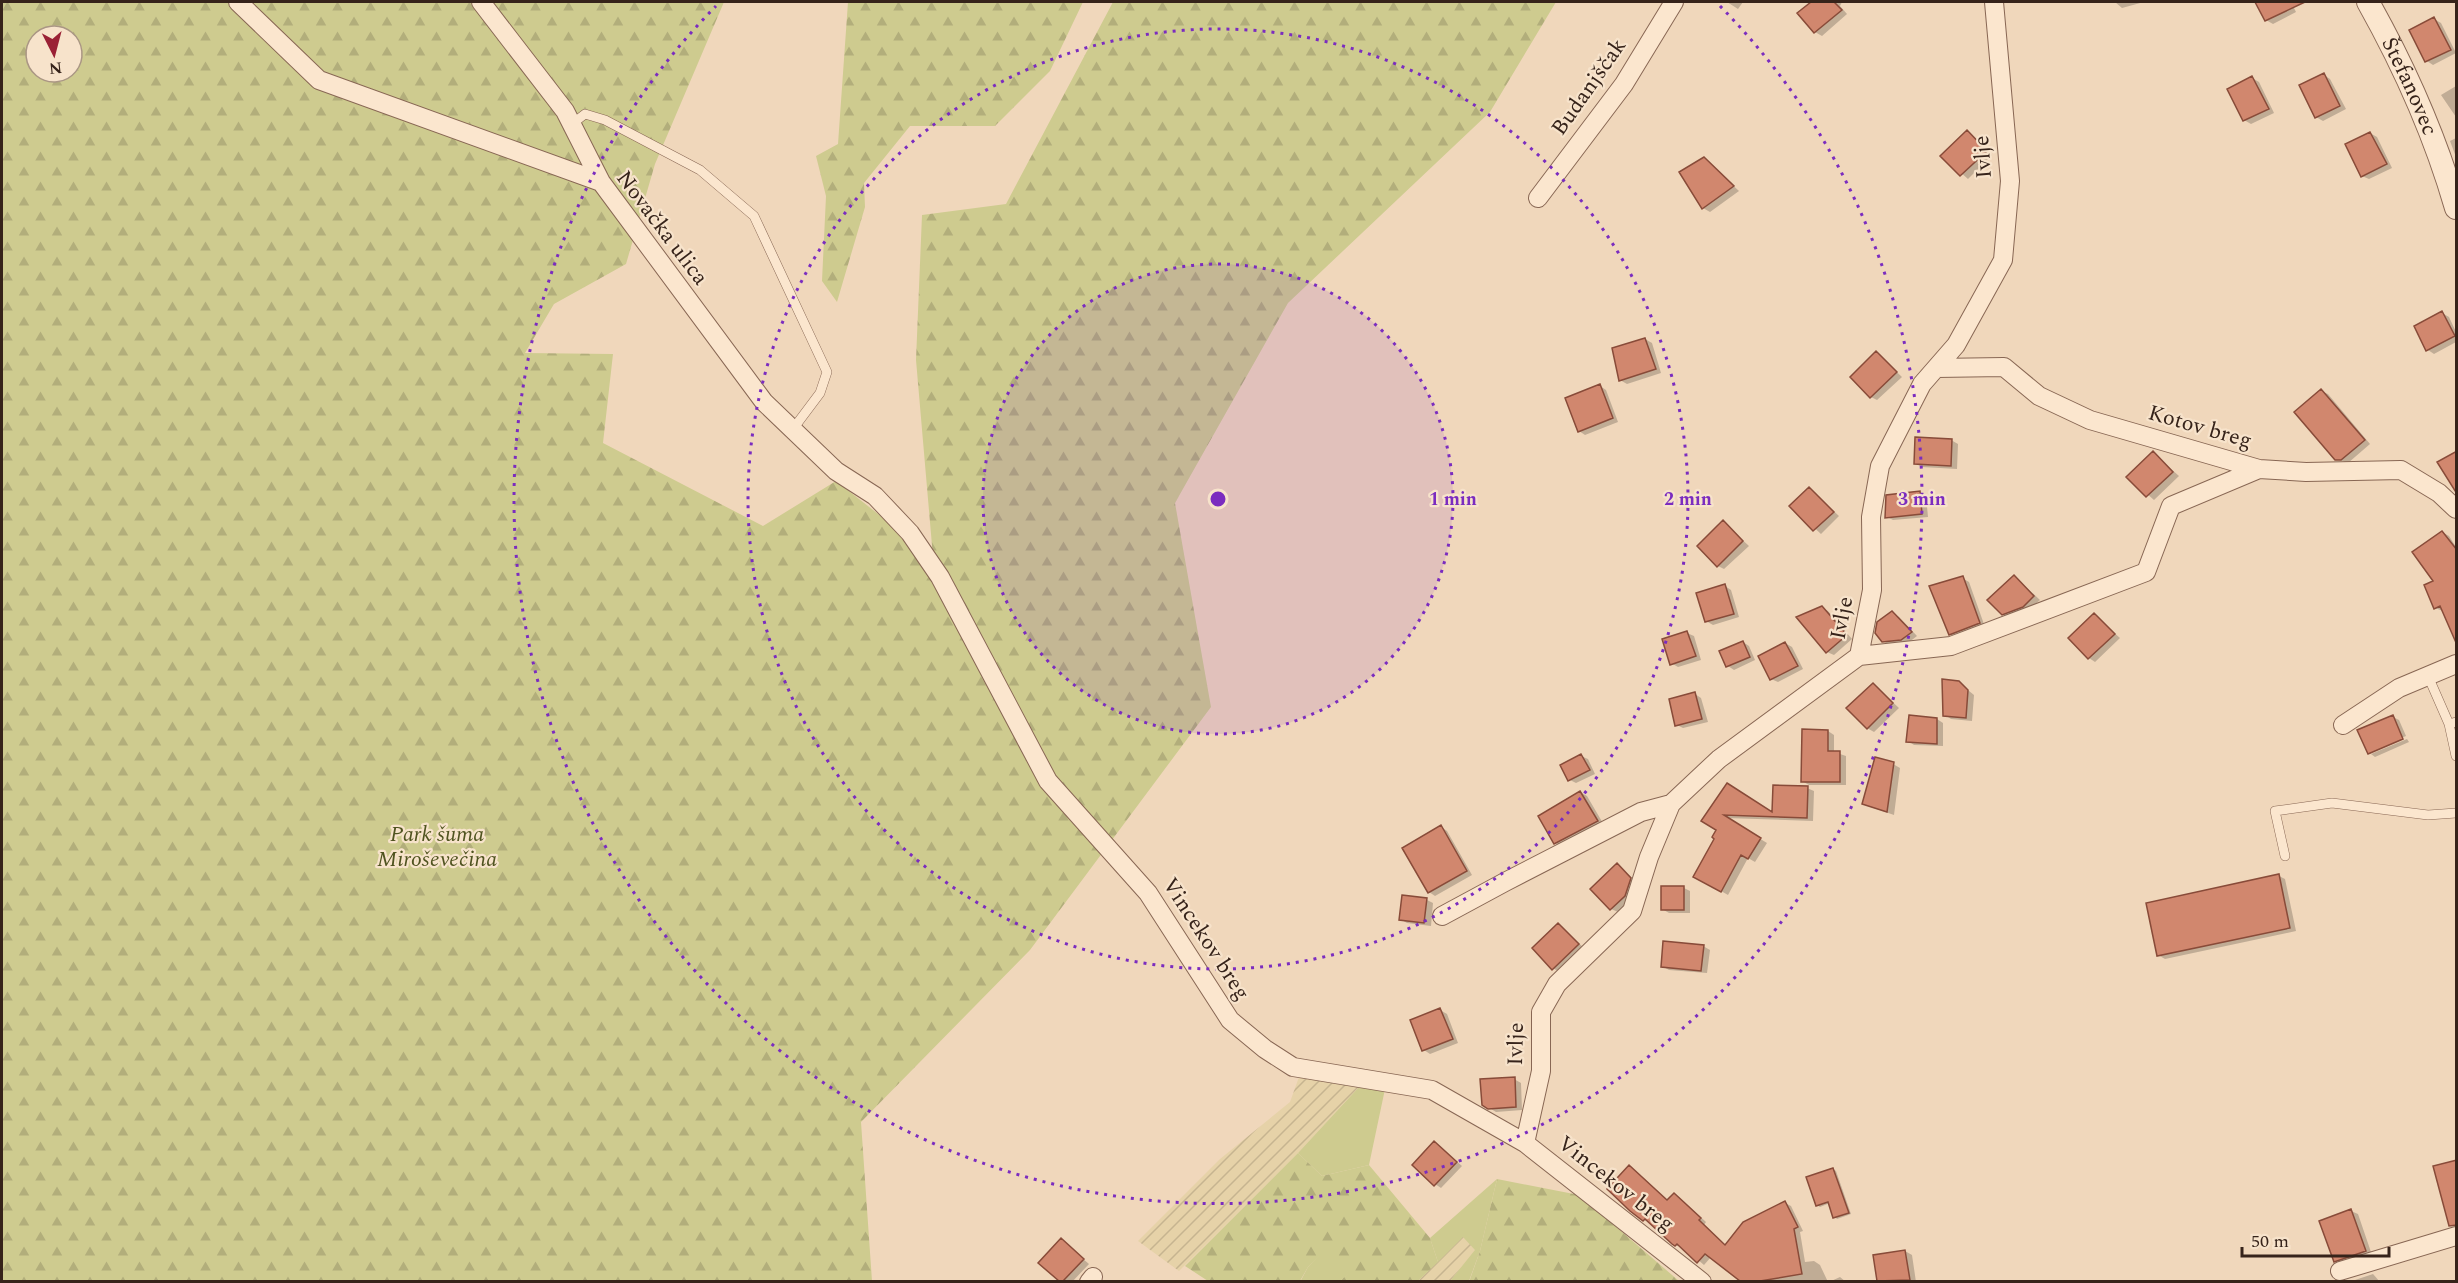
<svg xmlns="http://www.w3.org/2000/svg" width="2458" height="1283" viewBox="0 0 2458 1283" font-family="Spectral,serif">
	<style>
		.farmland { fill: url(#farmland-furrows) }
		.grass { fill: #cecb8f }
		.forest { fill: url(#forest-firs); fill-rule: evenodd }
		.shadow { fill: #0003 }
		.building { fill: #d1876e; stroke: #884b39; stroke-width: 1.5 }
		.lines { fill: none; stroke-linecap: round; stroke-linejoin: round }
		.service-casing { stroke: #886754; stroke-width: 10 }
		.minor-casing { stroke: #886754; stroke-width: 20 }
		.tertiary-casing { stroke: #886754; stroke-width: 24 }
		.service { stroke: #fbe6ce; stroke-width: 9 }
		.minor { stroke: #fbe6ce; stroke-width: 18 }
		.tertiary { stroke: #fbe6ce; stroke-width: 22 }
		.ring { fill: none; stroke: #7b2cbf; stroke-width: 3; stroke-dasharray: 3 6 }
		.labels { text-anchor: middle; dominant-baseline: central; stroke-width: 4.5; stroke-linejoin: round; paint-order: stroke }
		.street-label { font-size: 22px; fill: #36231a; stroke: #f7e3cb }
		.park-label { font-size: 22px; font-style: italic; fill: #4f531f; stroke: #f7e3cb }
		.centre { fill: #7b2cbf; stroke: #f7e3cb; stroke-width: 3 }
		.ring-label { font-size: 18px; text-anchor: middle; font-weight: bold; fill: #7b2cbf; stroke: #f7e3cb; stroke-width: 4.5; stroke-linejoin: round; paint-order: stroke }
	</style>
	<defs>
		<pattern id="farmland-furrows" width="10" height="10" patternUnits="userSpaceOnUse" patternTransform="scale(1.5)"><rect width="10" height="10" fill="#e6d2a8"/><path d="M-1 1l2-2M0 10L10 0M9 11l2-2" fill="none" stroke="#c6b490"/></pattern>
		<pattern id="forest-firs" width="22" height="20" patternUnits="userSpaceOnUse" patternTransform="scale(1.5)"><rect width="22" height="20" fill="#cecb8f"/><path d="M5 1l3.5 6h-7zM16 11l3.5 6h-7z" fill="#b2ae7b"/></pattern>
	</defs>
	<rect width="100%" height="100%" fill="#f0d7bb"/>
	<!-- farmland -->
	<path class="farmland" d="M 1299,1077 L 1360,1086 L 1298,1153 L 1179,1271 L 1138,1241 L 1220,1159 L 1290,1102 Z
		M 1463,1236 L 1476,1250 L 1450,1281 L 1417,1282 Z"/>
	<!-- grass -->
	<path class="grass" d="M 1360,1086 L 1385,1089 L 1369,1165 L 1322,1176 L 1298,1153 Z
		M 1497,1179 L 1480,1251 L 1469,1281 L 1450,1281 L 1475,1250 L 1463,1237 L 1438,1262 L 1430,1238 Z
		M 1323,1252 L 1350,1273 L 1340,1281 L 1300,1282 L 1308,1267 Z"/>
	<!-- forest -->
	<path class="forest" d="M 2,2 L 724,2 L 655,164 L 626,264 L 554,304 L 525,353 L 613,354 L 603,443 L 763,526 L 836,481 L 933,557 L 916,360 L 922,215 L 1006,204 L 1113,2 L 1556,2 L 1490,112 L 1288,303 L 1175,503 L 1211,707 L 1030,950 L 861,1122 L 872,1281 L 2,1282 ZM 36,36 L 72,36 L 72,72 L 36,72 Z
		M 848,2 L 1083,2 L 1050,71 L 995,126 L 910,126 L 864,183 L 865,207 L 837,302 L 822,281 L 826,196 L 816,156 L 838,144 Z
		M 1298,1153 L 1322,1176 L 1369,1165 L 1430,1238 L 1438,1262 L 1417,1282 L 1340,1281 L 1349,1273 L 1323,1253 L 1308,1267 L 1300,1281 L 1208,1281 L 1185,1266 Z
		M 1497,1179 L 1579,1195 L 1679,1281 L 1469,1282 L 1480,1251 Z"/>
	<!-- shadow -->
	<path class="shadow" d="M 1727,2 L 1743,2 L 1738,9 Z
		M 1811,2 L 1842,2 L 1840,6 L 1847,14 L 1822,36 L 1815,32 Z
		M 2115,2 L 2144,2 L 2122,8 Z
		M 2257,2 L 2291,2 L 2296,12 L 2273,24 L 2266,20 Z
		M 2434,19 L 2441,23 L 2456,53 L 2433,65 L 2427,61 Z
		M 2324,75 L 2330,79 L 2346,109 L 2323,121 L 2316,117 Z
		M 2252,78 L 2259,82 L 2274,113 L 2251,124 L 2244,120 L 2229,89 Z
		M 2456,86 L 2456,117 L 2441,95 Z
		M 1967,132 L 1992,155 L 1968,179 L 1942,156 Z
		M 2370,133 L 2377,137 L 2392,168 L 2369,179 L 2362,176 Z
		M 2456,138 L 2456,157 L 2450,141 Z
		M 1704,159 L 1739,191 L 1710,212 L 1703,208 L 1681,173 Z
		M 2442,313 L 2449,317 L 2456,332 L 2456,342 L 2434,354 L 2428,350 Z
		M 1645,339 L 1652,343 L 1661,373 L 1627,384 L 1620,380 Z
		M 1877,353 L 1902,377 L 1877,400 L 1871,397 Z
		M 1600,386 L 1606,390 L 1618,422 L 1585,435 L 1579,431 Z
		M 2321,391 L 2328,394 L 2370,444 L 2348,463 L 2336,459 Z
		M 1951,440 L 1958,444 L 1957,469 L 1922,467 L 1916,464 Z
		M 2153,453 L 2179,476 L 2154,500 L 2128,477 Z
		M 1809,488 L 1839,516 L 1821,534 L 1791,506 Z
		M 1920,492 L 1926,496 L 1928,517 L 1893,520 L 1887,517 Z
		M 1723,522 L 1749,546 L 1724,569 L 1718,566 Z
		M 2442,532 L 2449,536 L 2456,547 L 2456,639 L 2443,611 L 2435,608 L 2435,582 Z
		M 2014,576 L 2040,600 L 2029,610 L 2009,618 L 2002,614 Z
		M 1962,578 L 1969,582 L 1985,627 L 1957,637 L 1950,634 Z
		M 1725,586 L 1731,590 L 1739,617 L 1713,625 L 1706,621 Z
		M 1822,608 L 1828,611 L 1852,639 L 1834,655 L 1827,652 Z
		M 1892,613 L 1899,617 L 1917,636 L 1908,643 L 1890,645 L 1883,641 Z
		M 2094,615 L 2120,638 L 2095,662 L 2089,658 Z
		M 1687,633 L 1694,636 L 1701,660 L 1678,667 L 1671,663 Z
		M 1743,642 L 1749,646 L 1755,660 L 1734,670 L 1728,666 L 1721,652 Z
		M 1785,643 L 1792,647 L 1803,669 L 1778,682 L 1771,679 Z
		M 1958,682 L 1974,695 L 1972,721 L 1951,719 L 1945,715 Z
		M 1873,684 L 1899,708 L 1874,732 L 1867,728 Z
		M 1695,694 L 1701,698 L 1708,722 L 1683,728 L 1677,725 Z
		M 2393,717 L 2399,720 L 2406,736 L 2371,751 L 2371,754 L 2369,753 Z
		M 1937,719 L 1943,723 L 1943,746 L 1914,745 L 1908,741 Z
		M 1828,731 L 1834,735 L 1834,752 L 1846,756 L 1846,785 L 1809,785 L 1802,781 Z
		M 2407,739 L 2409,742 L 2375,757 L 2371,754 Z
		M 1581,756 L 1588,759 L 1595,774 L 1576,783 L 1570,780 Z
		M 1893,764 L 1900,768 L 1894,815 L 1871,807 Z
		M 1728,785 L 1774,815 L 1807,788 L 1814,791 L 1813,821 L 1726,818 L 1767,843 L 1755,862 L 1748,858 L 1728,895 L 1695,876 L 1716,838 Z
		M 1580,792 L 1587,796 L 1604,825 L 1562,847 L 1556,843 Z
		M 1441,827 L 1447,831 L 1472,875 L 1435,896 L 1429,892 Z
		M 1617,865 L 1637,882 L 1631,899 L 1618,912 L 1611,909 Z
		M 2279,876 L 2285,879 L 2296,931 L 2165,959 L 2158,955 Z
		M 1684,888 L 1690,891 L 1690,913 L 1669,913 L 1662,909 Z
		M 1427,900 L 1433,903 L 1431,926 L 1407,923 L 1400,919 Z
		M 1559,925 L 1584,948 L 1559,972 L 1553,968 Z
		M 1703,946 L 1710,950 L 1707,973 L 1669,970 L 1662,966 Z
		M 1440,1010 L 1447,1014 L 1458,1043 L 1430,1054 L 1424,1050 Z
		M 1514,1079 L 1521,1083 L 1522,1110 L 1496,1112 L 1483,1104 Z
		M 1435,1143 L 1462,1166 L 1441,1188 L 1435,1184 Z
		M 1630,1167 L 1668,1201 L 1674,1194 L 1680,1198 L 1706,1222 L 1704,1225 L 1726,1246 L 1785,1203 L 1791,1206 L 1803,1231 L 1800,1232 L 1805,1262 L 1814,1261 L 1820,1265 L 1828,1282 L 1740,1282 L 1711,1257 L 1704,1265 L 1683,1247 L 1676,1245 L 1651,1222 L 1644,1220 Z
		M 1833,1169 L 1836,1171 L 1851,1214 L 1837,1219 L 1835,1217 L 1830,1203 L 1820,1207 L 1817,1205 Z
		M 2351,1211 L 2358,1214 L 2372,1255 L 2341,1263 L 2335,1260 Z
		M 1061,1240 L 1089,1264 L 1072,1282 L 1061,1282 L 1041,1263 Z
		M 1905,1251 L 1912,1255 L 1916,1282 L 1879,1282 L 1875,1256 Z
		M 2373,1274 L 2380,1282 L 2349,1282 Z
		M 1840,1277 L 1846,1282 L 1829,1282 Z"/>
	<!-- building -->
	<path class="building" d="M 1811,2 L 1834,2 L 1842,10 L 1814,33 L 1797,13 Z
		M 2255,2 L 2305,2 L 2265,21 Z
		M 2434,17 L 2451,50 L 2425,62 L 2409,30 Z
		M 2324,73 L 2340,106 L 2315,118 L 2299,85 Z
		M 2252,76 L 2269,109 L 2243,121 L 2227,89 Z
		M 1967,130 L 1987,151 L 1960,176 L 1940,156 Z
		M 2370,132 L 2387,164 L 2361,177 L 2345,144 Z
		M 1704,157 L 1734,186 L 1702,209 L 1679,172 Z
		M 2442,311 L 2455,336 L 2426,351 L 2414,326 Z
		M 1645,338 L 1656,369 L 1619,381 L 1612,348 Z
		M 1876,351 L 1897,372 L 1870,398 L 1850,377 Z
		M 1600,384 L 1613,418 L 1578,432 L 1565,398 Z
		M 2321,389 L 2365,440 L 2341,460 L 2335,460 L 2294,412 Z
		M 1915,437 L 1952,439 L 1951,466 L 1914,464 Z
		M 2153,451 L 2173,472 L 2146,497 L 2126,477 Z
		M 2457,451 L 2457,494 L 2437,462 Z
		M 1809,487 L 1834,512 L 1813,531 L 1789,506 Z
		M 1920,491 L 1922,514 L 1885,518 L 1886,495 Z
		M 1723,520 L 1743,541 L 1717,567 L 1697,546 Z
		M 2442,531 L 2457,550 L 2457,645 L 2440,606 L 2434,609 L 2424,585 L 2433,581 L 2412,552 Z
		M 2014,575 L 2034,596 L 2023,607 L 2002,615 L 1987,600 Z
		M 1963,576 L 1980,623 L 1949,635 L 1929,586 Z
		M 1725,584 L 1734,614 L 1705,622 L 1696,593 Z
		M 1822,606 L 1847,635 L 1826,653 L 1796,617 Z
		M 1892,611 L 1912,632 L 1901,640 L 1882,642 L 1875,633 L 1877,622 Z
		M 2094,613 L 2115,634 L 2088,659 L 2068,638 Z
		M 1687,631 L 1696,656 L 1670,665 L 1662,639 Z
		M 1743,641 L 1750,657 L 1726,667 L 1719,651 Z
		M 1785,642 L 1798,666 L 1770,680 L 1758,656 Z
		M 1942,679 L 1959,681 L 1968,690 L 1966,718 L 1943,716 Z
		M 1873,683 L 1893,703 L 1867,729 L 1846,708 Z
		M 1695,692 L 1702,719 L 1675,726 L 1669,699 Z
		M 1909,715 L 1937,718 L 1937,744 L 1906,742 Z
		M 2393,715 L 2403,739 L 2368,754 L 2357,730 Z
		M 1802,729 L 1828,730 L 1828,751 L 1840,751 L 1840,782 L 1801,782 Z
		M 1581,754 L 1590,770 L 1568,781 L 1560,765 Z
		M 1875,757 L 1894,762 L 1887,812 L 1862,804 Z
		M 1727,783 L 1772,812 L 1773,785 L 1808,786 L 1807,818 L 1724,815 L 1761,838 L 1748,859 L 1741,855 L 1721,892 L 1693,877 L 1714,839 L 1712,837 L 1716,830 L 1701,821 Z
		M 1580,791 L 1598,821 L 1554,844 L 1538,816 Z
		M 1441,825 L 1467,871 L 1428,893 L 1402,848 Z
		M 1617,863 L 1631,878 L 1625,896 L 1610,910 L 1590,889 Z
		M 2279,874 L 2290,928 L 2157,956 L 2146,903 Z
		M 1661,886 L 1684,886 L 1684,910 L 1661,910 Z
		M 1402,895 L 1427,898 L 1424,923 L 1399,920 Z
		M 1558,923 L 1579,944 L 1552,970 L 1532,948 Z
		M 1663,941 L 1704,945 L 1701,971 L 1661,967 Z
		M 1440,1008 L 1453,1039 L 1422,1051 L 1410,1020 Z
		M 1515,1077 L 1516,1107 L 1488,1109 L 1482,1105 L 1480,1079 Z
		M 1434,1141 L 1457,1162 L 1434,1186 L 1412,1165 Z
		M 2457,1160 L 2457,1225 L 2449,1226 L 2433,1166 Z
		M 1629,1165 L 1667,1200 L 1674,1193 L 1701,1218 L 1699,1220 L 1725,1245 L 1743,1222 L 1785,1201 L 1798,1227 L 1794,1229 L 1802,1274 L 1760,1281 L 1740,1281 L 1705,1254 L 1697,1263 L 1677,1244 L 1675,1246 L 1672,1244 L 1645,1219 L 1643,1221 L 1630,1211 L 1607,1189 Z
		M 1833,1168 L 1849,1213 L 1833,1218 L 1828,1202 L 1816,1206 L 1806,1177 Z
		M 2351,1209 L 2366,1251 L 2334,1262 L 2319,1221 Z
		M 1061,1238 L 1084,1259 L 1063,1281 L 1059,1281 L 1038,1263 Z
		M 1905,1250 L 1910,1280 L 1877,1281 L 1873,1255 Z"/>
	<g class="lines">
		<defs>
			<path id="service" d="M 572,124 L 585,114 L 605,120 L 700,170 L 754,216 L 827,372 L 820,393 L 793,429
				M 2428,676 L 2449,724
				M 2456,722 L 2449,724 L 2456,756
				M 2285,856 L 2275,811 L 2332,803 L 2428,815 L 2456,813"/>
			<path id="minor" d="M 238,2 L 319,80 L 601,182
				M 481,2 L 565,111 L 601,182 L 764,402 L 836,471 L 875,496 L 910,533 L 940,577 L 1048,781 L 1148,893 L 1230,1020 L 1265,1049 L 1293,1067 L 1432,1090 L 1525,1143 L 1702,1282
				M 1538,198 L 1624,84 L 1674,2
				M 1936,368 L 2004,367 L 2039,396 L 2090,420 L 2259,469 L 2306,472 L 2401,470 L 2439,493 L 2456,509
				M 1859,656 L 1951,646 L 2146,572 L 2171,506 L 2259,469
				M 2343,725 L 2399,688 L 2456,664
				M 1442,916 L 1505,882 L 1641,812 L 1671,804
				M 1525,1143 L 1541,1071 L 1541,1012 L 1557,984 L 1632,911 L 1649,857 L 1671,804 L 1719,759 L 1859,656 L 1872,590 L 1871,517 L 1880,466 L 1922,384 L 1956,345 L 2003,260 L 2010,181 L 1994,2
				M 2340,1271 L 2456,1236
				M 1089,1282 L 1093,1277"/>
			<g id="tertiary">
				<path id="s1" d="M 2368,2 C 2405,68 2435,135 2456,208"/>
			</g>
		</defs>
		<!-- service casing -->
		<use href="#service" class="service-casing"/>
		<!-- minor casing -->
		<use href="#minor" class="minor-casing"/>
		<!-- tertiary casing -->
		<use href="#tertiary" class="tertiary-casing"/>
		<!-- service -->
		<use href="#service" class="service"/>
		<!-- minor -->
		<use href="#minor" class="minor"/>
		<!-- tertiary -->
		<use href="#tertiary" class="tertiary"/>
	</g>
	<!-- distance rings -->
	<circle cx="1218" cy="499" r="235" fill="#7b2cbf" fill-opacity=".12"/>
	<g class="ring">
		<circle cx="1218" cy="499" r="235"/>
		<circle cx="1218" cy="499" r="470"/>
		<path d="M1720 6A704 704 0 1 1 716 6"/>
	</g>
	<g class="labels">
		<!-- street labels -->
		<g class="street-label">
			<text stroke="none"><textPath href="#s1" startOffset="94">Štefanovec</textPath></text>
			<text transform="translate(1589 87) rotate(-55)">Budanjščak</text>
			<text transform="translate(1983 157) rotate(-94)">Ivlje</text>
			<text transform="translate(662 228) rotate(53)">Novačka ulica</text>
			<text transform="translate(2200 427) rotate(16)">Kotov breg</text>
			<text transform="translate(1842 618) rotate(-79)">Ivlje</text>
			<text transform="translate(1206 939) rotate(57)">Vincekov breg</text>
			<text transform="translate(1516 1044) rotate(-89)">Ivlje</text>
			<text transform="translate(1616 1184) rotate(38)">Vincekov breg</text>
		</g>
		<!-- park labels -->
		<g class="park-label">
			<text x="437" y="834">Park šuma<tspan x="437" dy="25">Miroševečina</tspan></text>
		</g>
	</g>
	<circle cx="1218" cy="499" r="9" class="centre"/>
	<g class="ring-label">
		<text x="1453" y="505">1 min</text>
		<text x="1688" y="505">2 min</text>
		<text x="1922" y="505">3 min</text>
	</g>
	<!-- border -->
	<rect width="2458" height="1283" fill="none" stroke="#36231a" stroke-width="6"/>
	<!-- north arrow -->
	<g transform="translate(54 54) rotate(174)"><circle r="28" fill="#f7e3cb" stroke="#aa9684" stroke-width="1.5"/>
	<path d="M0-4.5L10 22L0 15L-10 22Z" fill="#9a2135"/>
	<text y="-9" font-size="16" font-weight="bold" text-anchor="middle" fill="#36231a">N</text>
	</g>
	<!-- scale -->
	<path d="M2242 1247v9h147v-9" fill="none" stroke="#36231a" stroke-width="3"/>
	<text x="2251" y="1247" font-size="18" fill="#36231a" stroke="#f7e3cb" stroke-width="4.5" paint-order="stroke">50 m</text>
</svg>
